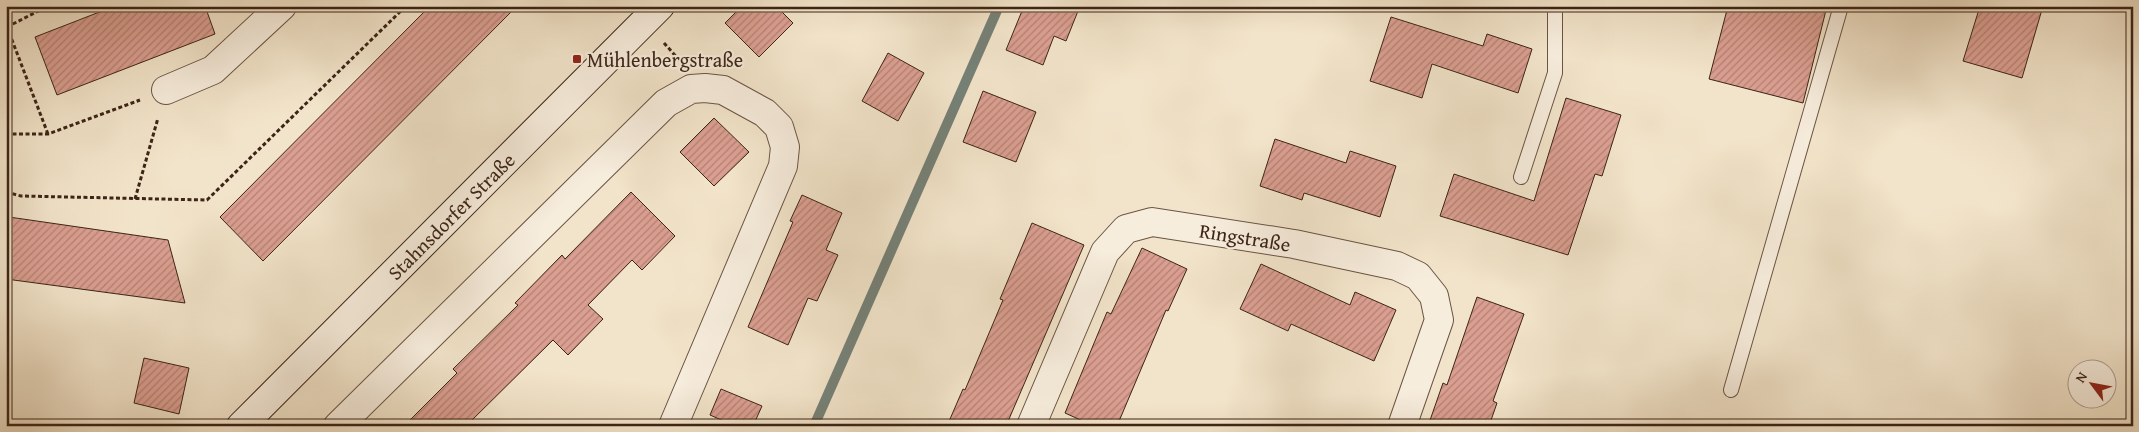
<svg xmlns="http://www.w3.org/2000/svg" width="2139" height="432" viewBox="0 0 2139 432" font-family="'Gentium Book Plus',serif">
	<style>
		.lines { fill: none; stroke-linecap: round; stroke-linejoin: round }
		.stream { stroke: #758177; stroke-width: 10 }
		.building { fill: url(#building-hatch); stroke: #3c2417 }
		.lane-casing { stroke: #6a5444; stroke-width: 16 }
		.street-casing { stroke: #6a5444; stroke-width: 30 }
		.secondary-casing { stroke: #3c2417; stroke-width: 30 }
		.path { stroke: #3c2417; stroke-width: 3; stroke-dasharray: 4 2.5; stroke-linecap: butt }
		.lane { stroke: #f7eddd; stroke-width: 14 }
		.street { stroke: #f7eddd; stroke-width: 28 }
		.secondary { stroke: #f7eddd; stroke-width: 28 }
		.poi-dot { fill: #8f2418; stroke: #f7eddd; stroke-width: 2 }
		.labels { text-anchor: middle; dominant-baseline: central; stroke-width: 4.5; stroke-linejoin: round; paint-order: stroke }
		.poi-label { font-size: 20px; fill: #3c2417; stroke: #f7eddd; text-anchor: start }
		.street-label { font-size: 20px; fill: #3c2417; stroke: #f7eddd }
	</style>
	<defs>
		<pattern id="building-hatch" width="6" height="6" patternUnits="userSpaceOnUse" patternTransform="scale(1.25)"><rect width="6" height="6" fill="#db9f91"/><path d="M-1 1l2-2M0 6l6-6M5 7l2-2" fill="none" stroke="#b38175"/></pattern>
	</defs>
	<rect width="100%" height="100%" fill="#f2e4ca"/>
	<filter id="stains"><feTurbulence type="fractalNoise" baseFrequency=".004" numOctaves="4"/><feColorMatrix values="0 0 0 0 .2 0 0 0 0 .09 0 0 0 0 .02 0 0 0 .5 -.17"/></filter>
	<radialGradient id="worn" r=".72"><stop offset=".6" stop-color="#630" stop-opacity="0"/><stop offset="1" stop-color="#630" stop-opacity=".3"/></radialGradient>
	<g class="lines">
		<!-- stream -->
		<path class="stream" d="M 814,426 L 999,6"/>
	</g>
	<!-- building -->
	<path class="building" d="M 115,6 L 205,6 L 215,34 L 57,95 L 35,37 Z
		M 430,6 L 517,6 L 263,261 L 220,217 Z
		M 742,6 L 776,6 L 793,23 L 759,57 L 725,23 Z
		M 1024,6 L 1080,6 L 1066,41 L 1054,36 L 1043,65 L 1006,50 Z
		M 1728,6 L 1827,6 L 1803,103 L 1709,79 Z
		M 1980,6 L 2043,6 L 2022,78 L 1963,61 Z
		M 1391,17 L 1483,46 L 1487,34 L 1532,49 L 1518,93 L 1432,64 L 1422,98 L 1370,81 Z
		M 888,53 L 924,73 L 898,121 L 862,101 Z
		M 983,91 L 1036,112 L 1016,162 L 963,142 Z
		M 1566,98 L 1621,115 L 1602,176 L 1595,174 L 1568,255 L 1440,216 L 1454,174 L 1534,201 Z
		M 714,118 L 749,152 L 714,186 L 680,152 Z
		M 1275,139 L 1346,163 L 1350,151 L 1396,166 L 1380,217 L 1304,193 L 1302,200 L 1260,186 Z
		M 631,192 L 675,236 L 642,270 L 632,260 L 588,305 L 603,319 L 568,355 L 553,340 L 466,426 L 404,426 L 457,373 L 453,369 L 518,305 L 515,303 L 562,255 L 565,259 Z
		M 802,195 L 842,213 L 826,250 L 838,255 L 817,301 L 808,298 L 788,345 L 748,327 L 793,222 L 790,221 Z
		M 9,217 L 168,240 L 185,303 L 6,279 L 6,234 Z
		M 1032,223 L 1084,245 L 1006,426 L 947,426 L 963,389 L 965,390 L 1003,300 L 1000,299 Z
		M 1142,248 L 1187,269 L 1168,311 L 1166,310 L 1117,426 L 1094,426 L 1065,413 L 1107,312 L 1111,314 Z
		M 1261,264 L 1350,305 L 1355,292 L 1396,310 L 1374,361 L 1291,324 L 1288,331 L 1240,309 Z
		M 1477,297 L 1524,314 L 1493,401 L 1497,403 L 1489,426 L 1428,426 L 1443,383 L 1447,385 Z
		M 144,358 L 189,368 L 179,414 L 134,403 Z
		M 721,389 L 762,406 L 753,426 L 735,426 L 710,415 Z"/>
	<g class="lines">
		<defs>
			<path id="lane" d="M 1521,177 L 1555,73 L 1555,6
				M 1731,390 L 1841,6"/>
			<path id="street" d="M 166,90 L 213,70 L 282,6
				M 338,426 L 666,103 L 691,89 L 705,88 L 723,90 L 765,113 L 779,127 L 785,147 L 783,166 L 673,426
				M 1031,426 L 1105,252 L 1126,229 L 1152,222 L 1294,244 L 1397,266 L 1418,276 L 1434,296 L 1439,320 L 1402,426"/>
			<path id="secondary" d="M 241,426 L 660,6"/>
		</defs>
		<!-- lane casing -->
		<use href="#lane" class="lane-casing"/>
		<!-- street casing -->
		<use href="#street" class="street-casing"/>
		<!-- secondary casing -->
		<use href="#secondary" class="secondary-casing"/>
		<!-- path -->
		<path class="path" d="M 7,27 L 48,134
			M 7,27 L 48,6
			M 664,43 L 681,62
			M 6,134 L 48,134 L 140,100
			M 6,192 L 21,196 L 207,200 L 406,6
			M 135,199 L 158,118"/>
		<!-- lane -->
		<use href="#lane" class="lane"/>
		<!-- street -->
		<use href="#street" class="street"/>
		<!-- secondary -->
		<use href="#secondary" class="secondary"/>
	</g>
	<!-- markers -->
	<rect class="poi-dot" x="572" y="54" width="10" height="10" rx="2.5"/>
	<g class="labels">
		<!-- poi labels -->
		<g class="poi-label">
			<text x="587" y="59">Mühlenbergstraße</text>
		</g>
		<!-- street labels -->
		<g class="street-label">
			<text transform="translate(451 216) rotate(-45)">Stahnsdorfer Straße</text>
			<text transform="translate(1245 237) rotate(9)">Ringstraße</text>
		</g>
	</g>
	<!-- margin -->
	<rect width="2139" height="432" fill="none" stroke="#f2e4ca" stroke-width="25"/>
	<rect x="8" y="8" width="2124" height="417" fill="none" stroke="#3c2417" stroke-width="2.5"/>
	<rect x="12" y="12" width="2114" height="407" fill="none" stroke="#3c2417"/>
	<!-- north arrow -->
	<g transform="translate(2092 384) rotate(302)"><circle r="24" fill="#f7eddd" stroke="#ac9d8e"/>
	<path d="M0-4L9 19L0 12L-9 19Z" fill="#8f2418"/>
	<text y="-8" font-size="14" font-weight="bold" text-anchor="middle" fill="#3c2417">N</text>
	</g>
	<rect width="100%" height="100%" filter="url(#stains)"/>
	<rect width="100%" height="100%" fill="url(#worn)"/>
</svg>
